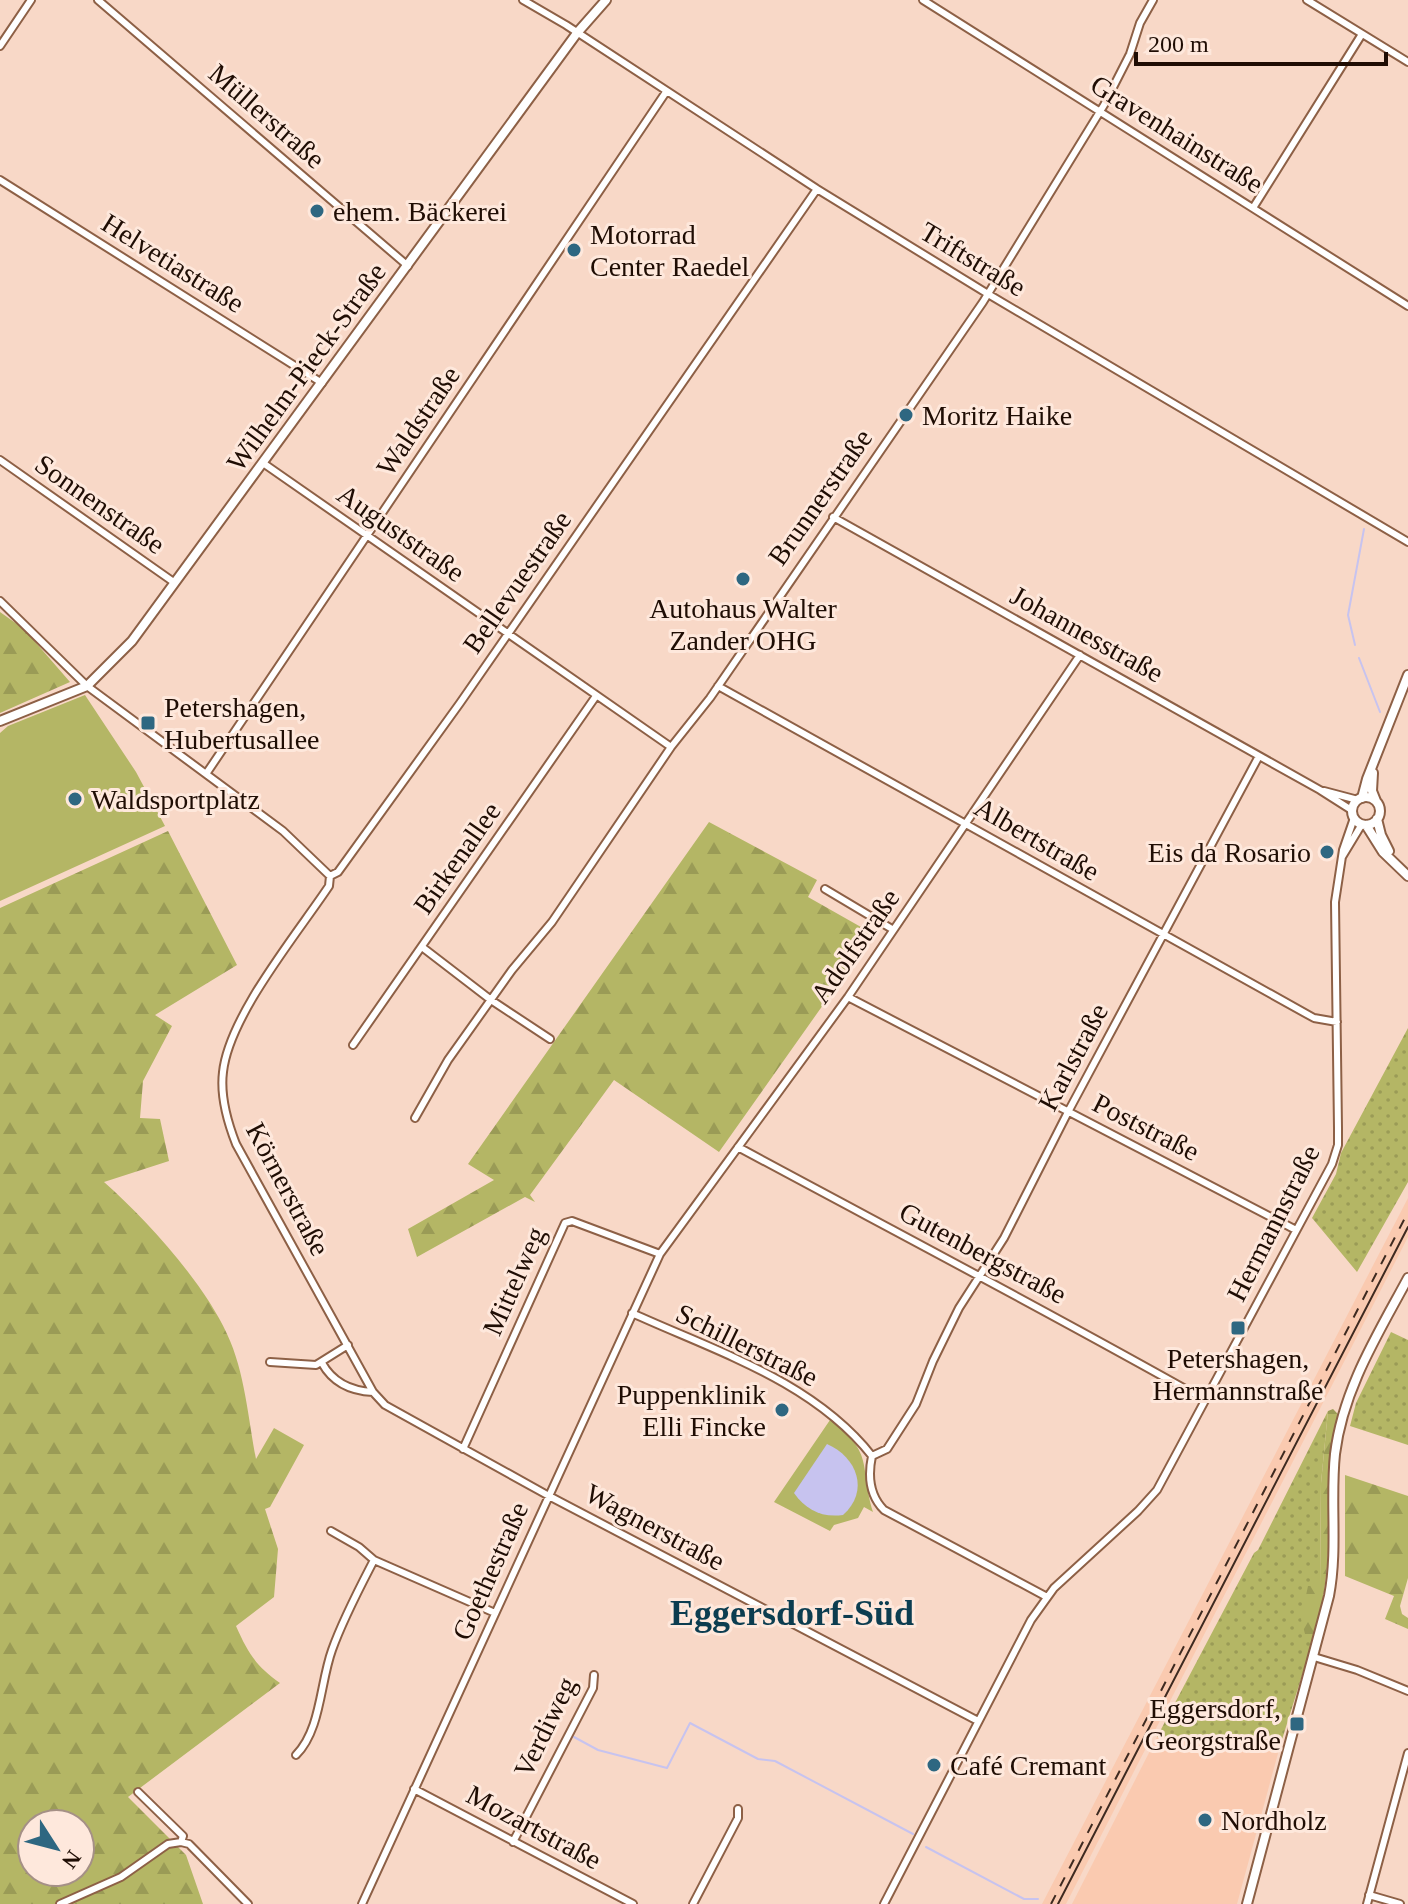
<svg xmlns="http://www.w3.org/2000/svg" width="1408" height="1904" viewBox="0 0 1408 1904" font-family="Georgia,serif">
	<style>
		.built { fill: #facab0 }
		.grass { fill: url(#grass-dots) }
		.forest { fill: url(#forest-firs); fill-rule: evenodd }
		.park { fill: #b4b665 }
		.water { fill: #c7c3ef }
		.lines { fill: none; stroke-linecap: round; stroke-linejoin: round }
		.stream { stroke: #c7c3ef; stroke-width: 2 }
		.minor-casing { stroke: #8d6046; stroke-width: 10 }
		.tertiary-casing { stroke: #8d6046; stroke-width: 12 }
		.minor { stroke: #fff; stroke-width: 6 }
		.tertiary { stroke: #fff; stroke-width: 8 }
		.tram { stroke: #3e2a20; stroke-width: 2 }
		.rail { stroke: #3e2a20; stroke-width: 2; stroke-dasharray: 10 10; stroke-linecap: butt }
		.poi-dot { fill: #2e6781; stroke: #fee8dc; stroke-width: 3 }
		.labels { text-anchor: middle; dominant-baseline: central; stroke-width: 6; stroke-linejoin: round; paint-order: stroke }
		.street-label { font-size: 28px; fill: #1f0d04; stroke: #fee8dc }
		.poi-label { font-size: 28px; fill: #1f0d04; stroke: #fee8dc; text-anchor: start }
		.district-label { font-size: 36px; font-weight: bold; fill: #0c3d50; stroke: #fee8dc }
	</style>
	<defs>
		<pattern id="grass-dots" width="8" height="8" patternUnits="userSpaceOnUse" patternTransform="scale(2)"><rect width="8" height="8" fill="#b4b665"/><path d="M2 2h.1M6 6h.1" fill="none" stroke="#9a9b56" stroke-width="1.8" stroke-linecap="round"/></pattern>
		<pattern id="forest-firs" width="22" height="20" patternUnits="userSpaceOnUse" patternTransform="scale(2)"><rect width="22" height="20" fill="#b4b665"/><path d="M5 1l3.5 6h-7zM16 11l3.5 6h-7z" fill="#9a9b56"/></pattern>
	</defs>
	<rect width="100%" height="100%" fill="#f8d8c7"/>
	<!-- built -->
	<path class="built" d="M 1408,1198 L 1408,1237 L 1066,1904 L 1042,1904 Z
		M 1157,1737 L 1280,1746 L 1237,1904 L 1072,1904 Z"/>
	<!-- grass -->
	<path class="grass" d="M 1408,1028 L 1408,1182 L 1357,1272 L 1312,1218 L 1336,1174 L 1341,1153 Z
		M 1391,1332 L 1408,1340 L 1408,1445 L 1350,1426 L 1356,1403 Z
		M 1328,1411 L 1321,1483 L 1320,1587 L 1315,1634 L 1280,1746 L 1157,1737 L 1254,1553 L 1258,1550 Z"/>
	<!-- forest -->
	<path class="forest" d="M 0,612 L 24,629 L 70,682 L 0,713 Z
		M 709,822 L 817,880 L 808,897 L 868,931 L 869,940 L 719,1152 L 614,1080 L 530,1195 L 535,1202 L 525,1197 L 417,1257 L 408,1229 L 494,1180 L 468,1164 Z
		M 168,831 L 237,965 L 155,1015 L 172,1026 L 143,1081 L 140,1118 L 160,1119 L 169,1161 L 104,1182 C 146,1219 204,1283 227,1334 C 245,1372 248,1418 256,1459 L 274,1428 L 304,1445 L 270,1507 L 265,1509 L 278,1549 L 274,1597 L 236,1626 C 248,1653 256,1666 280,1683 L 128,1797 L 186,1855 L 203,1904 L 0,1904 L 0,908 ZM 32,1824 L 80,1824 L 80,1872 L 32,1872 Z
		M 1333,1409 L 1338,1414 C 1325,1487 1336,1562 1315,1634 L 1305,1634 L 1301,1619 L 1308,1586 L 1320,1586 L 1321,1483 L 1328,1411 Z
		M 1345,1475 L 1408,1496 L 1408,1578 L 1400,1606 L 1402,1614 L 1408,1618 L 1408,1629 L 1385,1619 L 1394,1596 L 1345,1576 Z"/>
	<!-- park -->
	<path class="park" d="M 85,695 L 136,772 L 165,826 L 0,901 L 0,733 L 8,726 Z
		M 830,1420 C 875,1454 859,1464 873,1512 L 864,1507 L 858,1518 L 834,1525 L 830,1531 L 774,1502 Z"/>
	<!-- water -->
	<path class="water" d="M 827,1444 C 857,1457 870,1491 843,1515 C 822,1518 806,1510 794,1493 Z"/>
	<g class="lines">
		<!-- stream -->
		<path class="stream" d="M 1355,645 L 1348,615 L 1364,529
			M 1359,658 L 1380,712
			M 574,1737 L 598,1750 L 667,1768 L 690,1723 L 758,1759 L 775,1761 L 913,1834
			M 926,1847 L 1024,1899 L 1038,1899"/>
		<defs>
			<path id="minor" d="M 98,0 L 408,266
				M 523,0 L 566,25 L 817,189 L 988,294 L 1408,542
				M 923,0 L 1408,306
				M 1307,0 L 1408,62
				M 0,46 L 31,0
				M 0,180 L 322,383
				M 817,189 L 460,703 L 338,872 L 330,876 L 329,886 C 297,934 229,1016 223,1072 C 220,1096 227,1121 236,1144 L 373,1392 L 385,1405 L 549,1496 L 978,1721
				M 1253,208 L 1362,34
				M 0,460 L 175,583
				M 263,463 L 671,747
				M 833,517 L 1320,790 L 1353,811
				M 0,601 L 87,686 L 283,831 L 330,876
				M 718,686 L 1314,1018 L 1337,1022
				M 206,774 L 666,92
				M 1324,791 L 1358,800
				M 1342,857 L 1362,824
				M 825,889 L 892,929
				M 422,947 L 491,1000 L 550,1039
				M 848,997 L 1296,1230
				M 353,1045 L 596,696
				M 415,1118 L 448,1060 L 512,970 L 552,922 L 671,747 L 710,698 L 983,302 L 1104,105 L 1130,54 L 1140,23 L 1153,0
				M 738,1147 C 894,1231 1051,1313 1205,1400
				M 632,1313 C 715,1351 813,1381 872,1456 C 868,1475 869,1495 884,1510 L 1047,1597
				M 270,1362 L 316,1365 L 348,1345
				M 322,1363 C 333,1383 351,1391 373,1392
				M 463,1449 L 565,1223 L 572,1221 L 660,1254
				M 872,1456 L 887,1449 L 916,1404 L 933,1361 L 959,1308 L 1004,1238 L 1068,1112 L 1259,756
				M 331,1531 L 359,1547 L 374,1560 L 495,1613
				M 1314,1657 L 1357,1670 L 1408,1691
				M 296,1755 C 321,1730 320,1683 332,1650 C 343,1619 359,1589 374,1560
				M 414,1789 L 633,1904
				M 138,1792 L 183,1836 L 181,1842
				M 181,1842 L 189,1844 L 248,1904
				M 513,1842 L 593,1688 L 594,1675
				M 1369,1895 L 1400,1904
				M 60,1904 L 121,1877 L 168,1844 L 181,1842
				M 362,1904 L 660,1254 L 848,997 L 1080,655
				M 693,1904 L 738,1818 L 738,1809
				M 884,1904 L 1031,1620 L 1054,1588 L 1138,1511 L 1157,1490 L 1332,1164 L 1338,1145 L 1338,1128 L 1335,902 L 1343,850 L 1354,818
				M 1367,1904 L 1408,1753"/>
			<path id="tertiary" d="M 0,721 L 87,686 L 132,641 L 577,33 L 606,0
				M 1373,773 L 1372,791 L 1376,801
				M1352 811a14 14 0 1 1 28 0a14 14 0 1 1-28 0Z
				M 1362,798 L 1367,779 L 1408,675
				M 1377,819 L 1381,835 L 1389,851
				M 1366,825 L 1383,852 L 1408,876
				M 1247,1904 L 1329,1596 C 1338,1549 1330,1501 1335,1454 C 1343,1389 1378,1334 1408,1278"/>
		</defs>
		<!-- minor casing -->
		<use href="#minor" class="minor-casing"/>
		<!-- tertiary casing -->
		<use href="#tertiary" class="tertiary-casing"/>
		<!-- minor -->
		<use href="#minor" class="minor"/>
		<!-- tertiary -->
		<use href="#tertiary" class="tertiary"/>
		<!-- tram -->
		<path class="tram" d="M 1058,1904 L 1408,1227"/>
		<!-- rail -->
		<path class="rail" d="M 1051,1904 L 1408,1212"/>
	</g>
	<!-- markers -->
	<g class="poi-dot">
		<circle cx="317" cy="211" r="8"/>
		<circle cx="574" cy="250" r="8"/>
		<circle cx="906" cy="415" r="8"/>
		<circle cx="743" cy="579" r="8"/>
		<rect x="140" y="715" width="16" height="16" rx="4"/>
		<circle cx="75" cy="799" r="8"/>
		<circle cx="1327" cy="852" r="8"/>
		<rect x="1230" y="1320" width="16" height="16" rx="4"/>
		<circle cx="782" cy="1410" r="8"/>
		<rect x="1289" y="1716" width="16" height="16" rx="4"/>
		<circle cx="934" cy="1765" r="8"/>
		<circle cx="1205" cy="1820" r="8"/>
	</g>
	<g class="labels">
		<!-- street labels -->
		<g class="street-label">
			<text transform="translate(267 116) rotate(41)">Müllerstraße</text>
			<text transform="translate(1177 134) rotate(32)">Gravenhainstraße</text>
			<text transform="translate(973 259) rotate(31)">Triftstraße</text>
			<text transform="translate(173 263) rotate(32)">Helvetiastraße</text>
			<text transform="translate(306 367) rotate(-54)">Wilhelm-Pieck-Straße</text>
			<text transform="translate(418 421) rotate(-56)">Waldstraße</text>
			<text transform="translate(820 497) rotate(-55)">Brunnerstraße</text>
			<text transform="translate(100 504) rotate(35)">Sonnenstraße</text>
			<text transform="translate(401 533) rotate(35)">Auguststraße</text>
			<text transform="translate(517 582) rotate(-55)">Bellevuestraße</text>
			<text transform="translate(1087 634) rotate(29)">Johannesstraße</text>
			<text transform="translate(1037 839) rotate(30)">Albertstraße</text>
			<text transform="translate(457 858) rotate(-55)">Birkenallee</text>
			<text transform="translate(855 946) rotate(-55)">Adolfstraße</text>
			<text transform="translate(1073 1057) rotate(-62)">Karlstraße</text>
			<text transform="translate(1146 1127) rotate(27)">Poststraße</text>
			<text transform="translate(288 1189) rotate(62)">Körnerstraße</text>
			<text transform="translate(1273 1223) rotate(-63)">Hermannstraße</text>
			<text transform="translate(983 1253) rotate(28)">Gutenbergstraße</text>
			<text transform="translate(514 1281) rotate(-66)">Mittelweg</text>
			<text transform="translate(747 1345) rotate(26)">Schillerstraße</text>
			<text transform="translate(655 1527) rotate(28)">Wagnerstraße</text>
			<text transform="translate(490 1571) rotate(-66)">Goethestraße</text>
			<text transform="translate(545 1727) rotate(-64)">Verdiweg</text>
			<text transform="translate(534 1827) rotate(28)">Mozartstraße</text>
		</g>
		<!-- poi labels -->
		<g class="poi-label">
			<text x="333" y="211">ehem. Bäckerei</text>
			<text x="590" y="234">Motorrad<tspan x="590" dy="32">Center Raedel</tspan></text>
			<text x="922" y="415">Moritz Haike</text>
			<text x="743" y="608" text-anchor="middle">Autohaus Walter<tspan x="743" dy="32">Zander OHG</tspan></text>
			<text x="164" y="707">Petershagen,<tspan x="164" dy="32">Hubertusallee</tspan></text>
			<text x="91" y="799">Waldsportplatz</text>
			<text x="1311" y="852" text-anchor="end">Eis da Rosario</text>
			<text x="1238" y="1358" text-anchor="middle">Petershagen,<tspan x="1238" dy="32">Hermannstraße</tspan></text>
			<text x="766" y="1394" text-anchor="end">Puppenklinik<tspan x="766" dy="32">Elli Fincke</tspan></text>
			<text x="1281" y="1708" text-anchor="end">Eggersdorf,<tspan x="1281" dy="32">Georgstraße</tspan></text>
			<text x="950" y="1765">Café Cremant</text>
			<text x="1221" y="1820">Nordholz</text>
		</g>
		<!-- district labels -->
		<g class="district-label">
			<text x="792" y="1613">Eggersdorf-Süd</text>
		</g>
	</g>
	<!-- north arrow -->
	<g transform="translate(56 1848) rotate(126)"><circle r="38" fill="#fee8dc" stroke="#a59086" stroke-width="2"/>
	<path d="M0-6L14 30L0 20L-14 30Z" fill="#2e6781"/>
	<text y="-12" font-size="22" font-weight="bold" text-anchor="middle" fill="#1f0d04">N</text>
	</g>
	<!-- scale -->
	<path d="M1136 52v12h250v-12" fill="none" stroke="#1f0d04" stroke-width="4"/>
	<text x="1148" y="52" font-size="24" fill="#1f0d04" stroke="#fee8dc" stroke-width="6" paint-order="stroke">200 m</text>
</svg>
